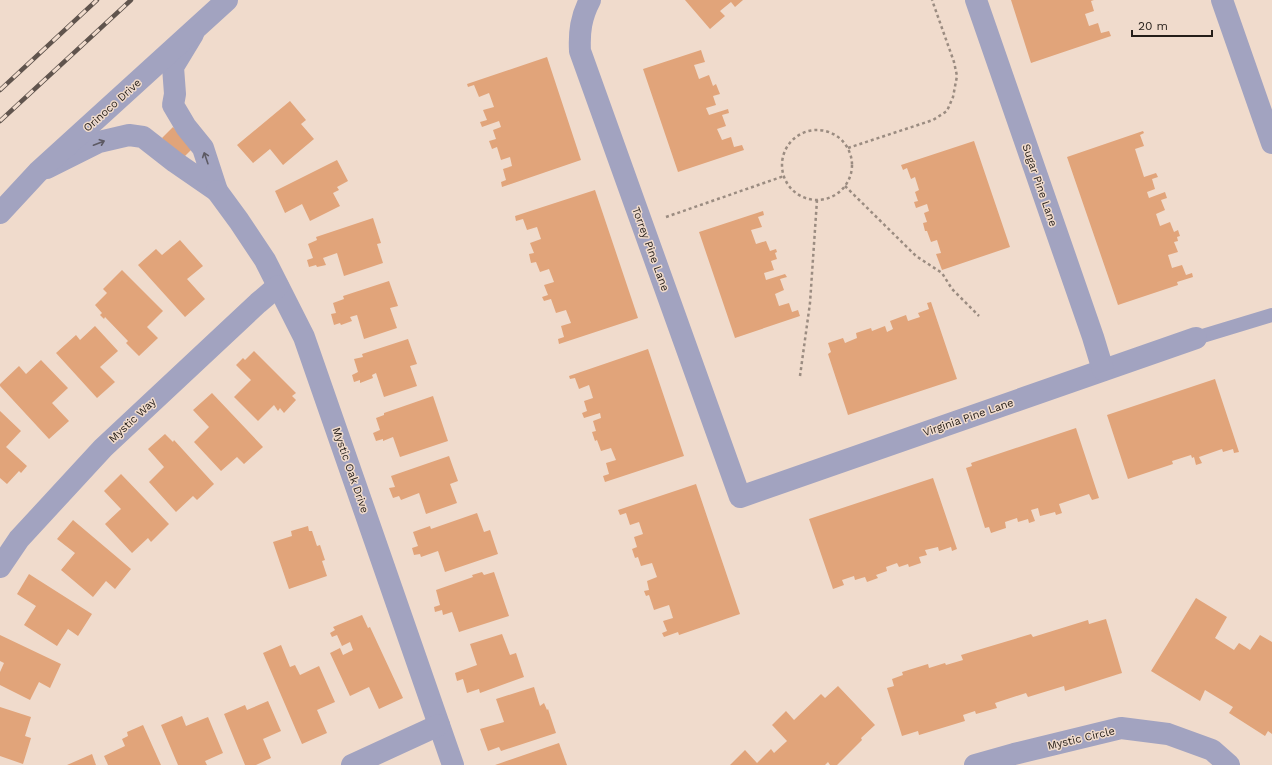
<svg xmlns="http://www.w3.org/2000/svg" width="1272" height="765" font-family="'Work Sans',sans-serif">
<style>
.building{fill:#e1a47a}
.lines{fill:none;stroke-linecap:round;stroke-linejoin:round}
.path{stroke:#9b8c81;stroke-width:2.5;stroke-dasharray:3 3;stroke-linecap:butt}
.service{stroke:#a2a3c0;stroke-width:14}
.minor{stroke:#a2a3c0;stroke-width:22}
.tertiary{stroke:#a2a3c0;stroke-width:22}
.rail-casing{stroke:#60544d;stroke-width:4.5}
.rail{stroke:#f0dbcc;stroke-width:3;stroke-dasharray:9;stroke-linecap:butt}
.oneway{stroke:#5d5a64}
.labels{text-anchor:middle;stroke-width:3;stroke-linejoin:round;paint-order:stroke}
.street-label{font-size:11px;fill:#251e19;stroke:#f0dbcc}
</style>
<rect width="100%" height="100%" fill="#f0dbcc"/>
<g class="building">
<path d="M685 0H743L735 7 731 2 720 11 725 16 710 29Z"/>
<path d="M1011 0H1094L1091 1 1094 11 1085 14 1089 26 1098 23 1101 33 1109 31 1111 36 1031 63Z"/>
<path d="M701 50 705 62 694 65 699 79 709 75 713 86 716 84 720 94 713 96 716 105 706 108 709 115 728 109 729 113 722 115 726 126 717 129 722 140 731 137 734 147 742 145 744 150 678 172 643 69Z"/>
<path d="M547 57 581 160 502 187 501 182 506 180 503 169 512 166 510 157 501 160 497 147 492 149 489 141 496 139 493 130 501 127 499 121 482 127 480 122 487 120 483 110 494 107 489 93 479 97 474 85 468 87 467 84Z"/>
<path d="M290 101 306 120 301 124 314 139 283 165 270 149 253 163 237 145Z"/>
<path d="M173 127 194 147 183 158 162 138Z"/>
<path d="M1143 131 1144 133 1140 135 1144 146 1135 149 1144 177 1156 173 1158 177 1152 179 1155 189 1147 192 1149 198 1165 192 1167 198 1161 200 1165 210 1156 214 1160 226 1170 222 1174 232 1178 230 1180 236 1177 237 1178 241 1174 242 1178 252 1168 255 1172 268 1182 265 1186 275 1192 273 1193 277 1177 282 1178 285 1118 305 1067 157Z"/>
<path d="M974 141 1010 247 942 270 936 254 941 253 937 240 931 242 927 231H925L923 223 927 222 924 213 929 211 927 204 916 208 914 202 918 201 915 192 919 190 915 177 911 179 907 168 903 170 901 165Z"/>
<path d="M337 160 348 181 337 187 339 190 333 193 340 206 310 221 302 204 285 213 275 191Z"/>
<path d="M595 190 638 318 559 344 558 339 564 337 561 326 571 323 566 310 556 313 551 299 544 301 542 297 548 295 544 285 554 282 549 269 540 272 536 262 531 263 529 254 534 253 530 243 541 239 537 227 527 230 523 219 516 221 515 216Z"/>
<path d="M763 211 764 215 758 217 762 227 751 230 756 244 766 241 770 251 776 249 777 252 775 253 777 259 771 261 774 270 764 273 766 280 785 274 787 277 780 279 784 290 775 294 779 306 789 303 792 312 798 310 800 316 735 338 699 232Z"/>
<path d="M373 218 381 243 377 244 383 263 344 276 337 253 323 258 326 265 317 267 316 265 309 267 307 260 313 258 308 244 317 240 316 237Z"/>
<path d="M180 240 203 266 187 279 205 299 185 317 138 265 156 249 162 255Z"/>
<path d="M122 270 163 311 147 327 158 338 139 356 126 343 128 341 105 317 104 319 100 315 102 313 95 305 107 293 103 289Z"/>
<path d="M389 281 398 306 390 308 397 328 364 339 357 315 350 317 352 321 341 325 340 323 334 325 331 314 336 313 333 303 344 299 343 296Z"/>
<path d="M931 302 957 379 848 415 828 354 831 352 828 343 843 338 845 343 857 338 856 333 871 328 872 331 885 326 887 332 893 329 890 321 906 315 908 321 920 317 918 313 929 309 927 303Z"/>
<path d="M95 326 118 351 100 367 115 382 97 398 56 353 76 335 80 340Z"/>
<path d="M408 339 417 364 410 366 417 386 384 397 376 373 372 375 373 378 360 383V380L354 382 352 375 358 372 354 359 363 357 362 354Z"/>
<path d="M648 349 684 456 605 482 603 476 609 474 606 463 616 460 611 448 601 451 597 440 595 441 592 432 596 431 593 421 601 418 600 413 584 418 582 413 587 411 584 401 593 398 589 385 579 389 575 378 570 379 569 376Z"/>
<path d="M254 351 296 393 292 396 296 400 284 413 280 408 278 411 274 405 258 421 234 397 251 380 236 365 243 358 245 360Z"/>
<path d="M41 360 68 388 52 403 69 421 49 439 0 386V384L19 366 26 374Z"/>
<path d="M1215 379 1239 452 1234 453 1233 449 1223 452 1222 449 1199 457 1202 463 1196 465 1194 457 1192 458 1191 455 1172 461 1173 464 1128 479 1107 415Z"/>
<path d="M212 393 263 447 244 464 237 457 221 471 194 442 209 427 193 410Z"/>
<path d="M433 396 448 441 400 457 393 437 383 441V439L376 441 373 433 380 430 376 418 384 415V413Z"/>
<path d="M0 411 21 431 6 447 27 466 21 473 19 471 7 484 0 478Z"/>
<path d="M1076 428 1099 498 1092 500 1089 494 1059 504 1062 513 1056 515 1055 512 1040 516 1038 508 1031 510 1035 521 1029 523 1028 519 1018 522 1017 518 1005 522 1006 528 991 533 989 527 985 528 966 468 972 466 971 463Z"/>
<path d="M165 434 173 442 174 440 214 484 197 500 193 496 176 512 149 482 164 467 148 449Z"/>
<path d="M449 456 458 481 450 484 457 503 426 514 419 493 401 500 399 496 393 498 389 488 395 487 391 476Z"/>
<path d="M121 474 169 524 151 542 148 538 132 553 105 524 121 509 104 491Z"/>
<path d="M933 478 957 549 952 551 951 547 939 551 938 547 925 550 927 555 919 557 921 563 909 567 908 564 899 567 897 563 886 567 887 571 876 575 878 578 867 582 865 577 855 580 854 576 842 580 844 585 833 589 809 519Z"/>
<path d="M696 484 740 614 679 635 678 632 664 637 662 633 667 631 663 621 673 618 669 605 654 610 649 595 646 596 644 591 649 590 647 581 657 577 652 563 641 566 638 557 635 558 632 549 637 547 634 537 643 534 639 522 630 525 626 513 620 515 618 510Z"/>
<path d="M477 513 484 532 490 530 498 554 445 572 438 551 421 557 420 554 414 555 412 548 418 546 413 532 430 526 431 529Z"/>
<path d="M73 520 131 569 115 589 106 581 93 597 61 570 75 553 57 539Z"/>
<path d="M308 526 309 531H312L317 546 320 545 325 560 322 561 327 576 289 589 273 542 292 536 291 531Z"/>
<path d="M482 572 484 575 494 572 509 616 459 632 452 612 443 615 442 610 435 612 434 607 440 605 436 590 473 577 472 575Z"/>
<path d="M29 574 92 614 78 636 68 629 57 646 24 625 36 606 17 594Z"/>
<path d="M1196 598 1227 617 1215 638 1234 650 1239 643 1250 650 1260 635 1272 642V734L1268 731 1265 736 1229 713 1233 707 1205 690 1200 701 1151 671Z"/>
<path d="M362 615 368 628 370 627 403 698 379 709 369 687 350 696 330 653 340 648 343 655 353 650 350 642 342 646 337 635 332 637 330 633 335 630 333 627Z"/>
<path d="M1106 619 1122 673 1065 691 1064 686 1028 697 1026 693 995 703 997 708 976 714 975 711 963 715 965 721 919 735 918 731 902 736 887 688 894 686 892 679 903 675 902 672 928 664 929 668 945 663 946 665 963 660 961 655 1031 634 1033 637 1088 620 1089 624Z"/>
<path d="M502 634 510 655 516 653 524 677 480 693 479 689 467 693 463 679 457 681 455 673 477 665 470 644Z"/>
<path d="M0 635 61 664 50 688 39 682 30 700 0 685V672L4 663 0 661Z"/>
<path d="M281 645 290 667 295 665 300 675 319 666 335 702 317 710 327 733 302 744 263 653Z"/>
<path d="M838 686 875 725 861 738 862 740 837 765H830L828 762 825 765H730L745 750 757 763 771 749 774 753 787 741 772 725 786 711 794 720 821 694 825 698Z"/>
<path d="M534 687 540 706 544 703 547 710 548 709 556 733 501 751 499 747 488 751 480 729 504 722 496 699Z"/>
<path d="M268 701 281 731 263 739 271 758 256 765H245L224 714 245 705 247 710Z"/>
<path d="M0 707 31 717 25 736 31 738 23 764 0 756Z"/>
<path d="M182 716 186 726 208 717 223 753 205 761 207 765H178L161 725Z"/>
<path d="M143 725 161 765H108L104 756 125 746 122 739 128 736 127 732Z"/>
<path d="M559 743 567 765H495Z"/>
<path d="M92 754 96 765H67Z"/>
</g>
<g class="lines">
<g class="path">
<circle cx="817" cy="165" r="35"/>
<path d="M848 148 933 120 947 111 953 97 957 76 954 62 932 0"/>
<path d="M845 186 916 256 942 273 952 289 979 316"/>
<path d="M666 217 784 176"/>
<path d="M800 376 810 303 817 200"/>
</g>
<path class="service" d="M1196 338 1272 315"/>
<g class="minor">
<path d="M590 0C581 17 579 32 580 51L740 497 1196 338"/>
<path d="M976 0 1093 337 1103 370"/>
<path d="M47 168 99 142 129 135 143 137 175 162 217 191 203 148 186 127 173 105 175 94 173 67 193 34"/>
<path d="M217 191 239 221 265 260 304 337 453 765"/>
<path d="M0 567 19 539 103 448 258 303 278 286"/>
<path d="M352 765 439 725"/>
<path d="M975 765 1014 754 1121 728 1168 734 1212 750 1229 765"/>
</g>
<g class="tertiary">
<path d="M1222 0 1272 143"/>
<path d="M0 213 38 172 227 0"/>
</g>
<defs>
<g id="rail">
<path d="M0 90 97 0"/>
<path d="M0 121 131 0"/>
</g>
</defs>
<use href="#rail" class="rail-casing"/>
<use href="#rail" class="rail"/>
</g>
<defs><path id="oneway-shaft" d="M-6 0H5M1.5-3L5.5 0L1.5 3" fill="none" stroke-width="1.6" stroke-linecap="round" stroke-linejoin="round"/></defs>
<g class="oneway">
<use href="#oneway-shaft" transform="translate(99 143) rotate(-21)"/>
<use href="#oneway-shaft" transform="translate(206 158) rotate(-109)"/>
</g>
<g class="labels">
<g class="street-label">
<text transform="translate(112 105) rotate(-42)" y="4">Orinoco Drive</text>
<text transform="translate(1040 185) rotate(71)" y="4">Sugar Pine Lane</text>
<text transform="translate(651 249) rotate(70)" y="4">Torrey Pine Lane</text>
<text transform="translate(968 417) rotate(-19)" y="4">Virginia Pine Lane</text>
<text transform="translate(132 420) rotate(-43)" y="4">Mystic Way</text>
<text transform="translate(351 470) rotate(71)" y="4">Mystic Oak Drive</text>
<text transform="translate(1081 738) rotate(-13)" y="4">Mystic Circle</text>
</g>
</g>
<path d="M1132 30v6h80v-6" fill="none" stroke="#251e19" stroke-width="2"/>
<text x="1138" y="30" font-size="12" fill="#251e19" stroke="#f0dbcc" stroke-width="3" paint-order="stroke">20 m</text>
</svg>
